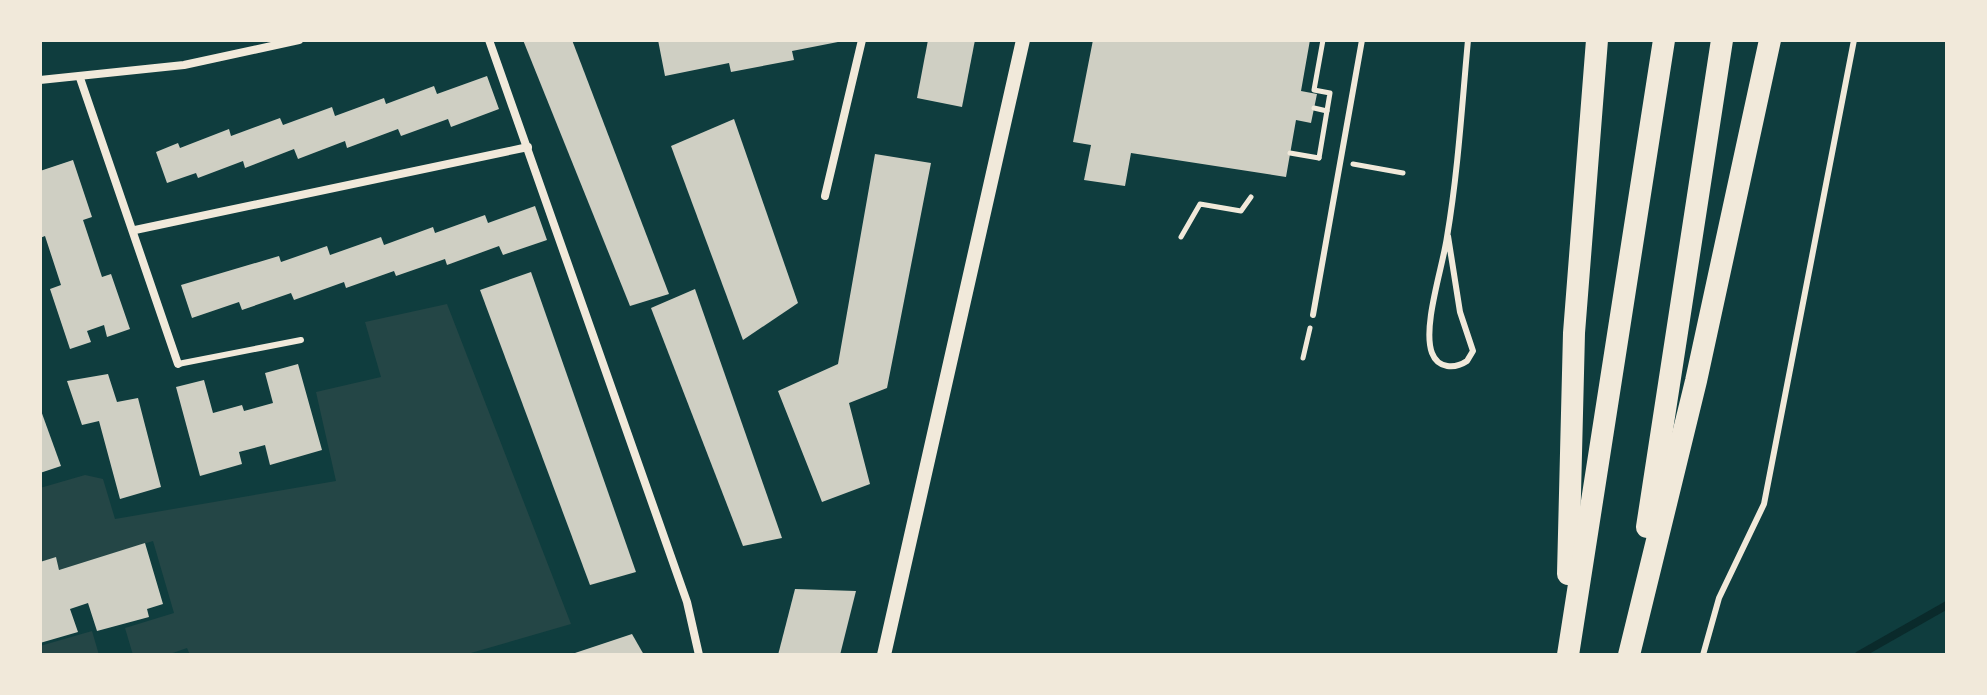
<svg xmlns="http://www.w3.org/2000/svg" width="1987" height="695" font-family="Overpass,sans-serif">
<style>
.green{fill:#244646}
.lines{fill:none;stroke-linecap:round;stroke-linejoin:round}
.stream{stroke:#0a2a2b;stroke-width:8}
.building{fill:#cfcfc3}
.path{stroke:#f1e9da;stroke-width:5}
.service{stroke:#f1e9da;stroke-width:6}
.minor{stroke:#f1e9da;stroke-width:8}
.tertiary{stroke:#f1e9da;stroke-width:14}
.trunk{stroke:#f1e9da;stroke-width:22}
</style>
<rect width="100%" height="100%" fill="#0f3d3e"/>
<g class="green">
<path d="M447 304 571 624 464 655H190L187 648 167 655H133L125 628 174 613 153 541 59 570 56 558 40 562V488L85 475 103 479 115 519 336 481 316 392 381 377 365 322Z"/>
<path d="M92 631 99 655H40V646Z"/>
</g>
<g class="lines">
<path class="stream" d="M1859 655 1947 605"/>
</g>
<g class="building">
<path d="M523 40H572L669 294 630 306Z"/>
<path d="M658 40H843V41L792 51 794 60 731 72 729 63 665 76Z"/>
<path d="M928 40H975L962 107 917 98Z"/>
<path d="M1093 40H1310L1301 91 1317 94 1311 123 1296 120 1286 177 1131 153 1125 186 1084 180 1091 145 1073 142Z"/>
<path d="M487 76 499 109 451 127 448 119 401 136 398 129 347 148 345 141 298 159 294 149 245 168 243 161 198 178 196 173 167 183 156 152 178 143 180 148 229 129 231 136 280 118 283 125 332 107 335 116 384 98 386 104 434 86 437 94Z"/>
<path d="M734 119 798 303 743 340 671 146Z"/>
<path d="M875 154 931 163 887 388 849 403 870 484 822 502 778 391 838 364Z"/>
<path d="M73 160 92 217 83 220 102 277 111 274 130 329 107 337 104 325 87 331 91 342 70 349 50 289 61 285 45 236 40 238V171Z"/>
<path d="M535 206 547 240 503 255 499 246 447 265 445 259 396 276 394 271 346 288 344 282 294 300 291 293 242 310 239 302 192 318 181 285 279 256 281 262 327 246 330 255 381 237 384 245 433 227 435 233 485 215 488 223Z"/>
<path d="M531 272 636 572 590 585 480 290Z"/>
<path d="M695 289 782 538 743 546 651 308Z"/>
<path d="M298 364 322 450 270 465 265 445 239 452 242 464 200 476 176 387 204 380 213 413 242 405 244 411 273 403 265 373Z"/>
<path d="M108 374 117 402 138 398 161 487 120 499 99 421 82 425 67 381Z"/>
<path d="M40 408 61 466 40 473Z"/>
<path d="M145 543 163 604 147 609 149 617 97 631 88 603 70 609 78 632 40 643V562L56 557 59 570Z"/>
<path d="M795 589 856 591 840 655H778Z"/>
<path d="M632 634 644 655H572V654Z"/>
</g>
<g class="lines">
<g class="path">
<path d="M1314 108 1327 111"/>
<path d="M1290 153 1319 158"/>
<path d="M1319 158 1330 93 1314 90 1323 40"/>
<path d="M1353 164 1403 173"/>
<path d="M1181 237 1200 204 1241 211 1251 197"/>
<path d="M1303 358 1310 328"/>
</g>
<g class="service">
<path d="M1448 236 1460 312 1473 351 1467 361C1455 369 1438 369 1432 353 1422 327 1443 266 1447 237 1458 172 1462 105 1468 40"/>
<path d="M1313 315 1362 40"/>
<path d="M178 364 301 340"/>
<path d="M1703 655 1719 598 1764 504 1854 40"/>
</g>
<g class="minor">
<path d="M489 40 687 602 699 655"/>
<path d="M80 78 178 364"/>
<path d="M40 80 184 65 299 40"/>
<path d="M825 196 862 40"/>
<path d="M135 230 528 147"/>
</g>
<path class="tertiary" d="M884 655 1023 40"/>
<g class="trunk">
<path d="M1647 527 1722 40"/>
<path d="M1568 574 1574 333 1597 40"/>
<path d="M1568 655 1664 40"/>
<path d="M1629 655 1696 381 1770 40"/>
</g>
</g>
<rect width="1987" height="695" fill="none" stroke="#f1e9da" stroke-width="84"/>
</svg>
